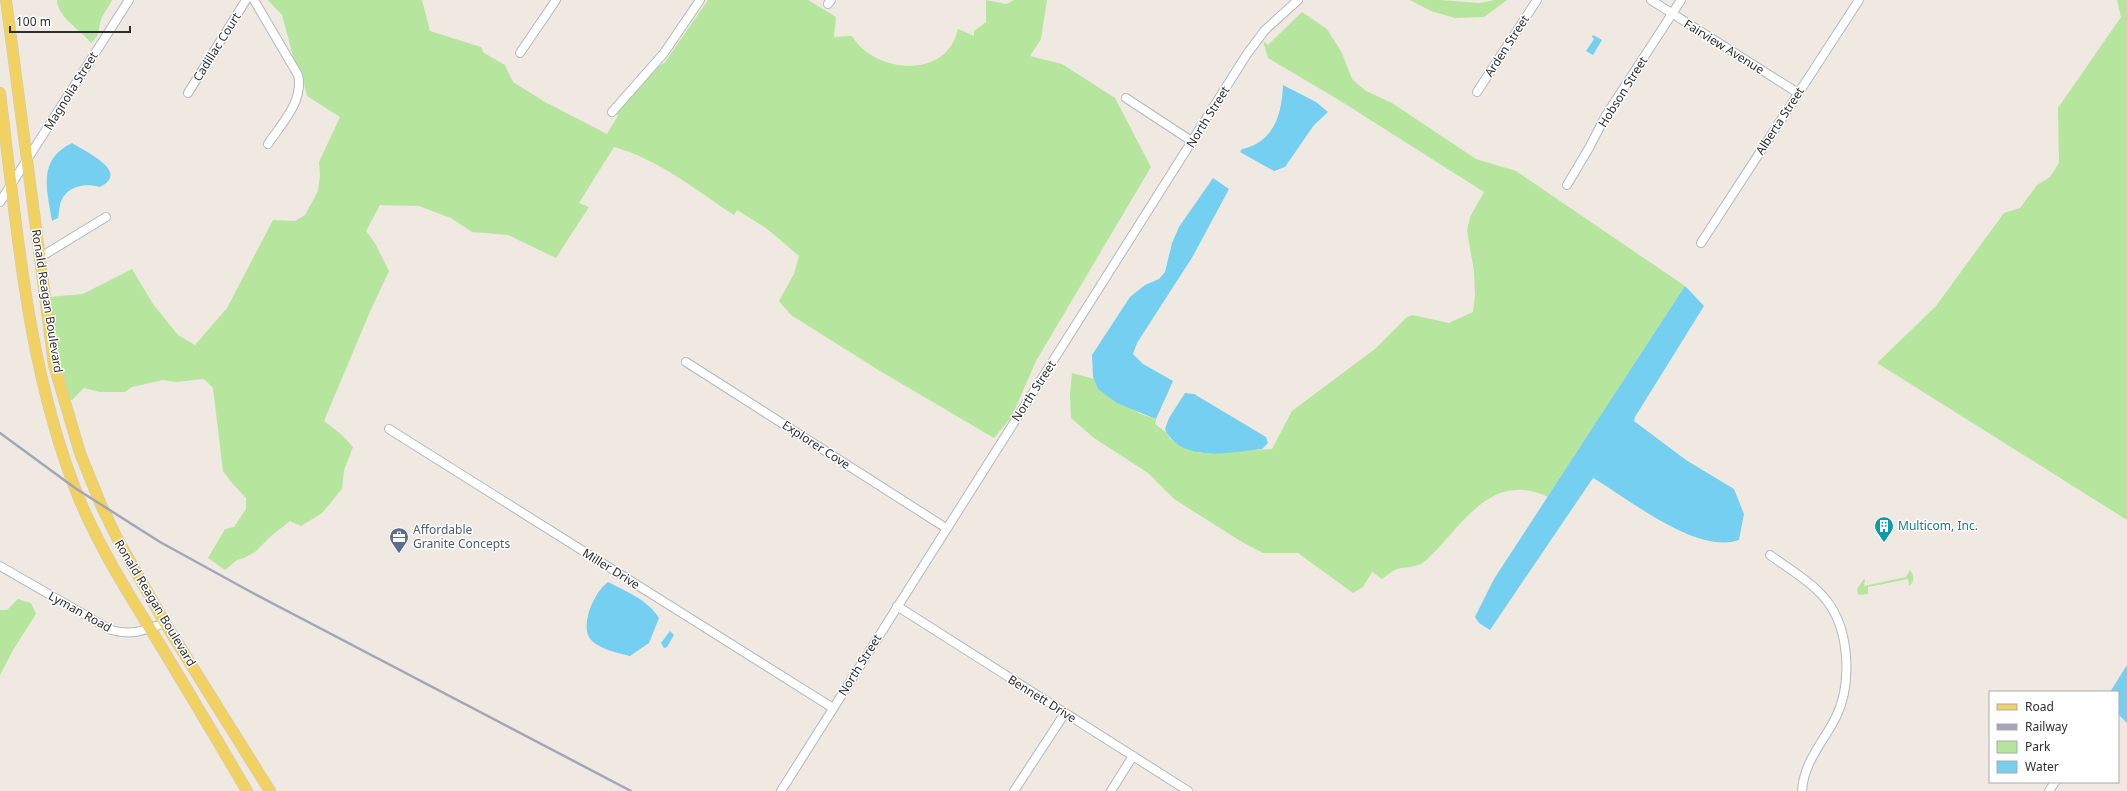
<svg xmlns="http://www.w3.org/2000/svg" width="2127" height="791" font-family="'Noto Sans',sans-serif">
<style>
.green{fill:#b6e59e}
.water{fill:#75cff0}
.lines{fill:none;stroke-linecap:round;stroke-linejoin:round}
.minor-casing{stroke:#b4b7c1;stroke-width:10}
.major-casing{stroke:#c9c9c9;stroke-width:12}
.minor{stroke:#fff;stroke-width:8}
.major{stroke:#f2d163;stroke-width:11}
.rail{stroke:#a3a6b8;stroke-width:2.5}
.labels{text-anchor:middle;stroke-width:3;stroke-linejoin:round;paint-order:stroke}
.street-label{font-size:12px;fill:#2e2e2e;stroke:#fff}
.culture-label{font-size:12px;fill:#0d838f;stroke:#fff;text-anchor:start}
.service-label{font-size:12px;fill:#4e5e75;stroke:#fff;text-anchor:start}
</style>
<rect width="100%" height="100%" fill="#efe9e1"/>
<g class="green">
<path d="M57 0H112C109 7 103 13 101 20 97 31 102 33 91 43 81 30 57 17 57 0Z"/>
<path d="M268 0H422L430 31 481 47 484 53 505 65 513 82 545 102 607 134 618 116 617 114C631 96 646 74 665 62L708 0H808L836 17 834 37 852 36C875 74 947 80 958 29L974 36V31L986 22V0L1006 4 1014 0H1047L1041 39 1030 56 1062 64 1115 98 1151 167 1036 361 1012 416 994 438 880 371 791 315 779 301 794 274 799 256 766 228 737 210 734 215C696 190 658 159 614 147L579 203 589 207 556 258 508 235 472 232 451 218 419 206 380 205 366 231 375 243 389 271 369 314 324 421 342 435 353 447 344 470 342 489 322 513 301 526 290 521 271 536 255 552 244 558 237 560 225 570 208 558 225 529 234 527 246 509V498L231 482 223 471 213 388 204 379 176 382 163 380 132 387 125 392H100L84 388 72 400 68 399 59 364 49 297 83 294 132 269 153 304 178 335 195 345 227 308 273 220 295 221 305 215 318 191 320 175 319 162 340 117 307 96 302 75 294 60 282 15Z"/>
<path d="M1410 0H1441L1479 3 1495 0H1507L1484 17 1455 18 1431 11Z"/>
<path d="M2117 0H2127V520L1877 363 1936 306 2004 213 2020 208 2037 185 2050 177 2059 163 2058 108 2121 17Z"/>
<path d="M1302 12 1327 29 1342 53 1352 79 1366 91 1392 103 1476 159 1516 171 1685 286 1548 497C1488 469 1461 530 1424 562 1418 567 1405 567 1397 569 1392 571 1386 576 1382 579L1372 572 1363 587 1353 593 1298 553H1263L1242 542 1174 499 1148 473 1094 438 1071 418 1070 393 1072 373 1094 379 1098 389 1141 414 1156 419 1155 424 1167 433 1170 439 1187 449 1201 453 1272 449 1292 411 1375 349 1406 318 1412 315 1449 323 1473 312 1475 296 1474 271 1467 231 1470 217 1484 192 1339 100 1268 58 1263 41 1268 45Z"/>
<path d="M1910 570C1914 575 1915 582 1909 586L1908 579 1868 587V594L1859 595 1858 593 1857 589 1863 580 1865 579 1864 586 1906 577Z"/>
<path d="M18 599 31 603 36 614 13 650 0 675V610H7Z"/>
</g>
<g class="water">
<path d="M1593 35 1602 40 1593 55 1586 51 1594 39 1592 37Z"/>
<path d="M1283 85 1316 102 1328 112 1314 125 1285 167 1274 171 1240 152 1242 149C1274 142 1282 114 1283 85Z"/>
<path d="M72 143C86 152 131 172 100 187 84 182 64 187 60 205 59 209 59 213 58 218L52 221C47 189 37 160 72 143Z"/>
<path d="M1213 178 1229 189 1193 256 1137 343 1133 354 1143 364 1173 381 1156 419 1117 403 1098 389 1093 377 1092 355 1130 297 1145 285 1159 279 1165 272 1172 243 1179 227Z"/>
<path d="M1685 286 1704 306 1635 417 1634 421 1686 460 1734 489 1744 514 1739 540C1697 555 1629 499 1593 478L1490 630 1479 623 1475 617 1494 579Z"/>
<path d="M1185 393 1194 394 1266 437 1268 443 1262 449C1232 452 1181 464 1165 429L1169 418Z"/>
<path d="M608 582C627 592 648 600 659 618L649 643 630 656C619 653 596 649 589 637 581 622 595 591 608 582Z"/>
<path d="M670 631 674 635 667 647 664 648 661 643Z"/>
<path d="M2127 665V723L2118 714V692H2110Z"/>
</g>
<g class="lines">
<defs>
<g id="minor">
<path d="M254 0 298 75C304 101 282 123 268 144"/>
<path d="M1651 0 1798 93"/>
<path d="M828 4 831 0"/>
<path d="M520 53 556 0"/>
<path d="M1477 92 1537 0"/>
<path d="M188 93 246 0"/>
<path d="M1126 98 1193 142"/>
<path d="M612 112 664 53 700 0"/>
<path d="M1567 185 1589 148 1605 117 1681 0"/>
<path d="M0 202 129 0"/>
<path d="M1701 243 1859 0"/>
<path d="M39 258 106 217"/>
<path d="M686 362 946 528"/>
<path d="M389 429 833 708"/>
<path d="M1770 555C1789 569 1812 582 1827 601 1850 631 1852 684 1836 717 1823 743 1804 761 1802 791"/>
<path d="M0 566 111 630C134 636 144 630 165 623"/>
<path d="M897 606 1188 791"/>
<path d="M781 791 1247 54 1265 30 1298 0"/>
<path d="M1014 791 1065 713"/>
<path d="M1111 791 1133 756"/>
<path d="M2049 791 2055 782"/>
</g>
<g id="major">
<path d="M6 0 54 365 80 453 101 505 118 540 165 623 270 791"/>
<path d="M0 93C17 228 27 369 78 496 100 550 132 599 162 648 191 696 219 743 247 791"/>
</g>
</defs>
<use href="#minor" class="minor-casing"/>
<use href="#major" class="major-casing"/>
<use href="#minor" class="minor"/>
<use href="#major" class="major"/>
<path class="rail" d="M0 433 75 488 160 542 251 592 631 791"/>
</g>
<defs>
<symbol id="building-pin" viewBox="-11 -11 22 30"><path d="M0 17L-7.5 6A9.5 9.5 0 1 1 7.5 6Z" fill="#0f9aa8" stroke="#fff"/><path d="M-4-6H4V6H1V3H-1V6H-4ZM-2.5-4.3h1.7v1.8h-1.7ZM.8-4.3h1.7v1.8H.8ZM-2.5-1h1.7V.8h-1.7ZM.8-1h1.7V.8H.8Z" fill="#fff"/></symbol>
<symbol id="office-pin" viewBox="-11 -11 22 30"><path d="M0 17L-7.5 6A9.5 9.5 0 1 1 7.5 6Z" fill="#5c6f8a" stroke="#fff"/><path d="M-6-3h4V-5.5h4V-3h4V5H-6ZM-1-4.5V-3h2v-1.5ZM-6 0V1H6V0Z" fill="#fff"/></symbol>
</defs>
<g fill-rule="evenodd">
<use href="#building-pin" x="1873" y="515" width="22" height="30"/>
<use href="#office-pin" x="388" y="526" width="22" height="30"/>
</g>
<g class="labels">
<g class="street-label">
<text transform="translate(1507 46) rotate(-57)" y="4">Arden Street</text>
<text transform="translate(217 47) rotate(-58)" y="4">Cadillac Court</text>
<text transform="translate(1724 47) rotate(32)" y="4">Fairview Avenue</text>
<text transform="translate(71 91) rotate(-58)" y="4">Magnolia Street</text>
<text transform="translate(1623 92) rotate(-58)" y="4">Hobson Street</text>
<text transform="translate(1208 117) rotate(-58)" y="4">North Street</text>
<text transform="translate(1780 121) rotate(-57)" y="4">Alberta Street</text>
<text transform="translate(47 301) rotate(81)" y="4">Ronald Reagan Boulevard</text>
<text transform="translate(1034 391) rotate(-57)" y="4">North Street</text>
<text transform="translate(816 445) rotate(33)" y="4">Explorer Cove</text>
<text transform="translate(611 569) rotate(32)" y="4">Miller Drive</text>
<text transform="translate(155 603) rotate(59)" y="4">Ronald Reagan Boulevard</text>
<text transform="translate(80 612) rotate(29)" y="4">Lyman Road</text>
<text transform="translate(860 665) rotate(-58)" y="4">North Street</text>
<text transform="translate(1042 699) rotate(32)" y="4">Bennett Drive</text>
</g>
<g class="culture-label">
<text x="1898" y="530">Multicom, Inc.</text>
</g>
<g class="service-label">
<text x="413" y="534">Affordable<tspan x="413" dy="14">Granite Concepts</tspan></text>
</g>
</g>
<rect x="1989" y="691" width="130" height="92" fill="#ffffff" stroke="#ababab"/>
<rect x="1997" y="704" width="20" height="6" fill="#f2d163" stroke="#ababab"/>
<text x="2025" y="711" font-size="12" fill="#2e2e2e">Road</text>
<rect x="1997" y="724" width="20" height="6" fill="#a3a6b8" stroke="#ababab"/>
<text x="2025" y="731" font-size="12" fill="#2e2e2e">Railway</text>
<rect x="1997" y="741" width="20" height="12" fill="#b6e59e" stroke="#ababab"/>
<text x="2025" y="751" font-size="12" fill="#2e2e2e">Park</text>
<rect x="1997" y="761" width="20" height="12" fill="#75cff0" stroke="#ababab"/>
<text x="2025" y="771" font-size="12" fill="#2e2e2e">Water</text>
<path d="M10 26v6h120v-6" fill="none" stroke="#2e2e2e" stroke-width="2"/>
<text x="16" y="26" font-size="12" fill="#2e2e2e" stroke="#ffffff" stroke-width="3" paint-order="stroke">100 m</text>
</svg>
